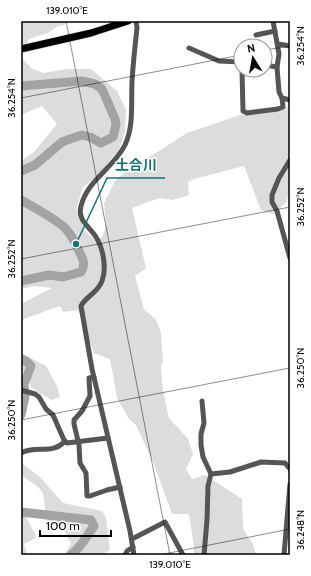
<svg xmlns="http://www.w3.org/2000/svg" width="311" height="576" font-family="Cabin,'Noto Sans JP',sans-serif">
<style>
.green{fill:#dcdcdc}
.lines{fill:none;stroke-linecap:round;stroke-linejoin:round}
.river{stroke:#a3a3a3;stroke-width:9}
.highway-casing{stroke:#dbdbdb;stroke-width:8}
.minor{stroke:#555;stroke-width:5}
.highway{stroke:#000;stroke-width:7}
.ticks{fill:none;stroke:#000;stroke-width:1;stroke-opacity:0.45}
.leader{fill:none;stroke:#0f766e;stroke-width:1.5}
.callout-dot{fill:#0f766e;stroke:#fff;stroke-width:1.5}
.callout-label{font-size:14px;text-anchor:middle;font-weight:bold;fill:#0f766e;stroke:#fff;stroke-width:3;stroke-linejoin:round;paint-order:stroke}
.neatline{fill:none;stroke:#000;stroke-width:1.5}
.ticks-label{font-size:10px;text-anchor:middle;fill:#000}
</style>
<rect width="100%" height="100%" fill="#fff"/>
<g class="green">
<path d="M21 21H66L65 25 58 26 50 32 29 39 26 45 21 46Z"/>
<path d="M21 57 31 68 43 73 67 69H91L117 91 126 110 125 132 119 150 99 174 83 187 76 209 84 230 95 240 102 237 106 226 104 203 115 181 135 163 148 158 187 133 240 115 280 111 290 105V190L286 203 273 214 261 210 244 166 194 179 188 182 189 195 172 200 159 198 132 208 146 268 135 276 144 309 156 320 161 333 163 361 161 367 163 391 169 418 188 439 193 454 186 469 192 479 205 475 242 499 243 529 253 544 256 555H194V547L189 514H172L154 464 136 425 129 419 117 398 110 359 94 353 78 310 63 312 60 306 21 320V304L52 288 35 286 21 289V161L34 152 57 124 42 106 21 115Z"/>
<path d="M21 353 46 366 57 386 60 397 52 400 36 391 30 386V376L21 371Z"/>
<path d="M21 463 40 477 63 503 102 511 106 518 110 550 101 555H64L71 544 64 531 47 521 43 493 37 486 21 475Z"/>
<path d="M21 510 23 511 36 536 34 539 24 544 27 555H21Z"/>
</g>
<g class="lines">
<g class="river">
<path d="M21 86 82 81 95 84 102 89 115 119 116 124 113 137 101 143 90 137 82 135 70 139 62 142 35 165 21 171"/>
<path d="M21 200C33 207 58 220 66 229 72 236 76 244 79 251 83 259 86 264 81 272L63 277 49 275 21 281"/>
<path d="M21 359 26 361 31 366 24 384 25 397 21 415"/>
<path d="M21 512 91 520 94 526C86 537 82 546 71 555"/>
</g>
<defs>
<path id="highway" d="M21 49 91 33 128 21"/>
</defs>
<use href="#highway" class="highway-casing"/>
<g class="minor">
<path d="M273 21 279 54 277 67 279 92 282 98 290 100"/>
<path d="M256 35 275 31"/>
<path d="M278 44 290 46"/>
<path d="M189 48 219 61 241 62"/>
<path d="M265 65 277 67"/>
<path d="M242 70 243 111 247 113 278 109 283 107 282 98"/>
<path d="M290 160 279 178 272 195V202L277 211 290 258"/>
<path d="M94 377 89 378 90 396 82 411 74 420V424L79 445 80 463 86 473 87 496H90L107 490 120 487"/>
<path d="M21 390 35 394 39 397 46 409 53 415 64 440 67 443 108 438"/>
<path d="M202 401 204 423 201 434V445L203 457 211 474 208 486 207 520 204 555"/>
<path d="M21 453C36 445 53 455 65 441"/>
<path d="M211 474 230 472 261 462 285 463 290 469"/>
<path d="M132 539 165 522 183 555"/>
<path d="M125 555 127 551 133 547"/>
<path d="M134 555 130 531 92 369 81 306C86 296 98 293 102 281 107 268 103 248 96 237 89 226 77 220 81 206 88 179 113 169 125 145 134 126 131 103 132 82 133 64 135 46 137 28L136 21"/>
<path d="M284 555 290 484"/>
</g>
<use href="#highway" class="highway"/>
</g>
<path class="ticks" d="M66 21 170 555M265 50 290 46M21 98 241 55M21 259 290 207M21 420 290 368M159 555 290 529"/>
<path class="leader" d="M76 244L107 178H165"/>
<circle class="callout-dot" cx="76" cy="244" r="4"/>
<g class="callout-label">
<text x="136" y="170">土合川</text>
</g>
<rect width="311" height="576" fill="none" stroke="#ffffff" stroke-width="44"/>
<g transform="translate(253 58) rotate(349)"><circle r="19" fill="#ffffff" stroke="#999999"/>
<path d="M0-3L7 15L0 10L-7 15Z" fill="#000000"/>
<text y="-6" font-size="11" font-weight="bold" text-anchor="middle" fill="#000000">N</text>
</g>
<path d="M40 530v6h71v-6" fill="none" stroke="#000000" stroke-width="2"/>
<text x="46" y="530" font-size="12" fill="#000000" stroke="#ffffff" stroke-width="3" paint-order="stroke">100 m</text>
<rect x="22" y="22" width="267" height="532" class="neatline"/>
<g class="ticks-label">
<text x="67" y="14">139.010°E</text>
<text transform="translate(300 46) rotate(-90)" y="4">36.254°N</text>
<text transform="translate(11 98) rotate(-90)" y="4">36.254°N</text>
<text transform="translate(300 207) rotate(-90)" y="4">36.252°N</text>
<text transform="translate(11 259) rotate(-90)" y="4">36.252°N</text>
<text transform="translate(300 368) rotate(-90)" y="4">36.250°N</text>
<text transform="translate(11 420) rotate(-90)" y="4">36.250°N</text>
<text transform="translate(300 530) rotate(-90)" y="4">36.248°N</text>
<text x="170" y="568">139.010°E</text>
</g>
</svg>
